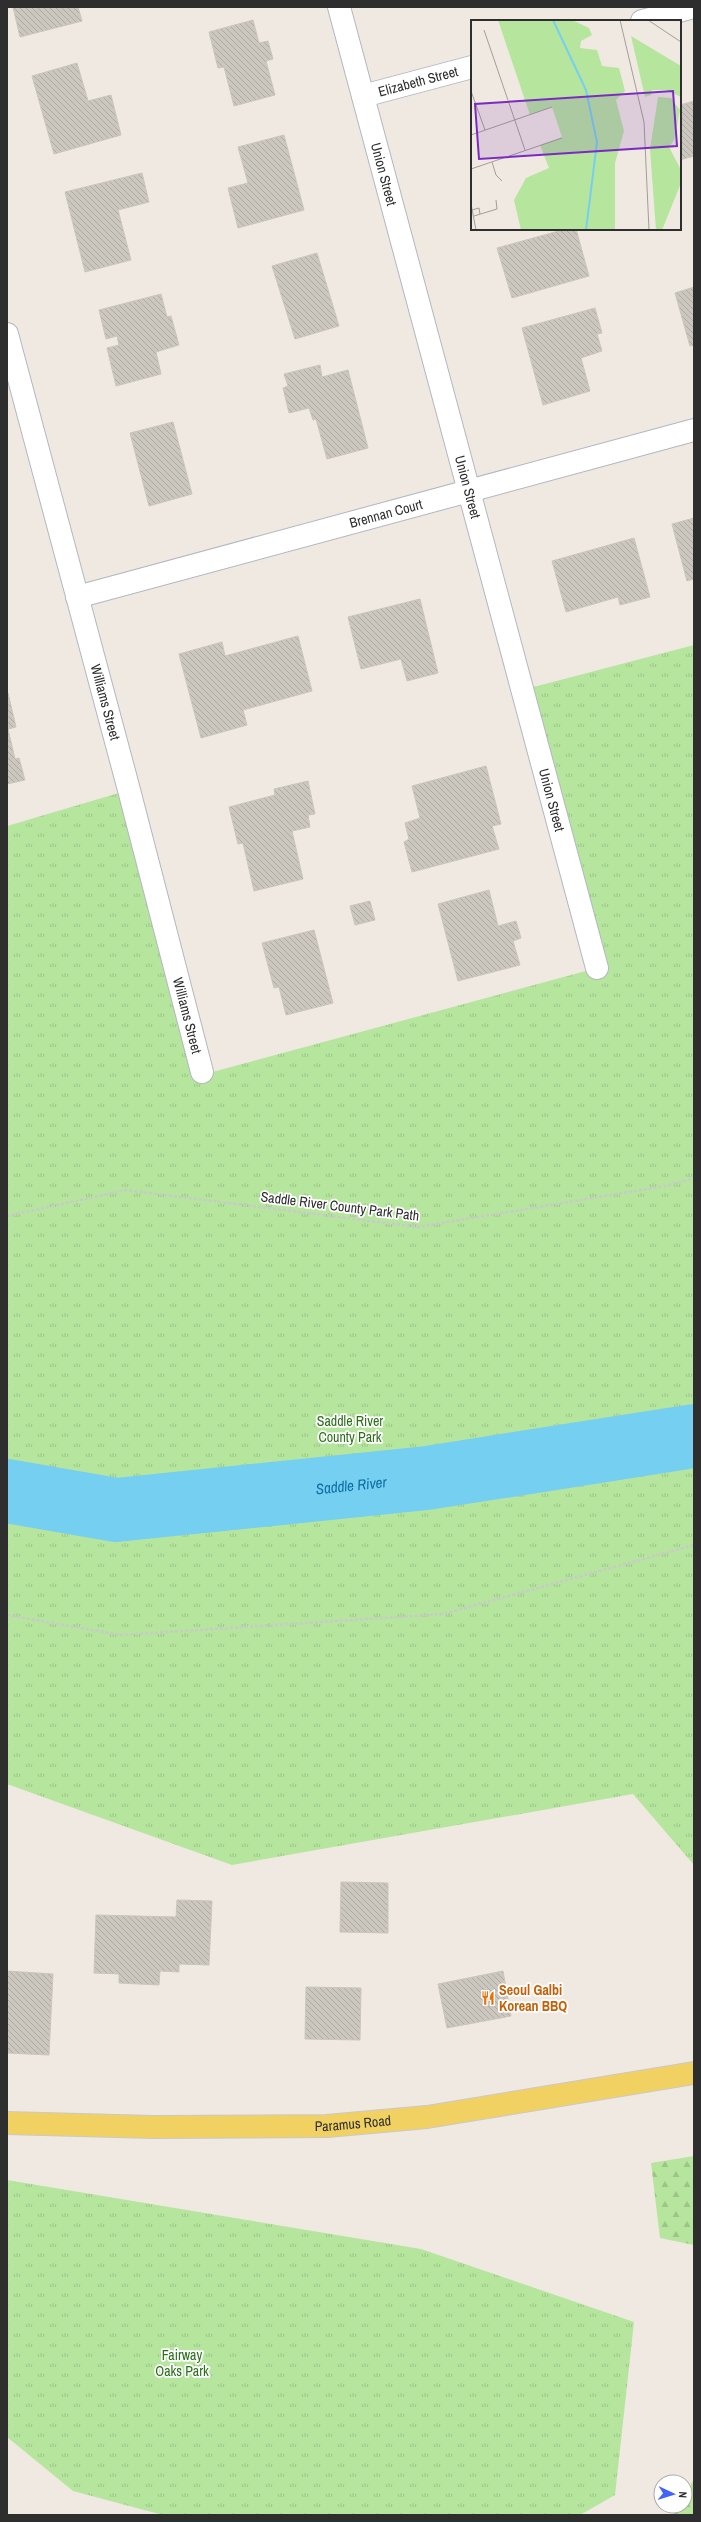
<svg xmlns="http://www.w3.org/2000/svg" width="701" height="2522" font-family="'Archivo Narrow',sans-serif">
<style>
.forest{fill:url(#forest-firs)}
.park{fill:url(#park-tufts)}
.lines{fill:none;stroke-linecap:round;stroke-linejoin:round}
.river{stroke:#75cff0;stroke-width:64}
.building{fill:url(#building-back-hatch);stroke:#cbc5ba}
.minor-casing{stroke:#b4b7c1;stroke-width:24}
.major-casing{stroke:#c9c9c9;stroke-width:24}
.path{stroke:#c9c9c9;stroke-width:2.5;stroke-dasharray:3 2;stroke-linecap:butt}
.minor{stroke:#fff;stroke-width:22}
.major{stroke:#f2d163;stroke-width:22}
.labels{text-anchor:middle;stroke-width:3.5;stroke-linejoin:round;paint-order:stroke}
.street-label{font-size:14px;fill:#2e2e2e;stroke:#fff}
.park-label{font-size:14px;fill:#2c6e1b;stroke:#fff}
.food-label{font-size:14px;font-weight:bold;fill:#c56008;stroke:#fff;text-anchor:start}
.water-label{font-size:15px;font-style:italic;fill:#0d6fa3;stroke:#fff}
.inset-river{fill:none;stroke:#75cff0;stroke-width:2}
.inset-road{fill:none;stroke:#a29e99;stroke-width:1}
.view{fill:#7b2cbf;fill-opacity:0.15;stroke:#7b2cbf;stroke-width:2}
.inset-edge{fill:none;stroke:#2e2e2e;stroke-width:2}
</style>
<defs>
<pattern id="forest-firs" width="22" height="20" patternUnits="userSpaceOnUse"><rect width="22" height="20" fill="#b6e59e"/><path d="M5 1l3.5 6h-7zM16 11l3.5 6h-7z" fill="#9dc588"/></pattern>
<pattern id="park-tufts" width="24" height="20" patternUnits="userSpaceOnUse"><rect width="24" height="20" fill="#b6e59e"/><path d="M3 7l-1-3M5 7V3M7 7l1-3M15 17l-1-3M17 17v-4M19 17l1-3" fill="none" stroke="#9dc588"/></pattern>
<pattern id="building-back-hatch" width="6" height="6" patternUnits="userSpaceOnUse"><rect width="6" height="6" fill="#cbc7bf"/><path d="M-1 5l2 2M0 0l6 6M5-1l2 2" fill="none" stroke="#afaba4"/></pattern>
</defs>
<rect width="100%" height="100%" fill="#efe9e1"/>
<g class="forest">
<path d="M694 2156V2245L660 2238 651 2163Z"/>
<path d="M694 2479V2515H673L678 2506H685V2494Z"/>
</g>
<g class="park">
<path d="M694 645V1865L633 1794 232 1865 7 1784V826L129 790 205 1074 597 968 522 690Z"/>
<path d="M7 2180 421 2249 634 2322 615 2495 580 2515H163L73 2491 7 2437Z"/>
</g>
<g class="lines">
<path class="river" id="s1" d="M7 1491 116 1510 427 1478 694 1436"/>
</g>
<g class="building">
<path d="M13 7H78L82 21 20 37Z"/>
<path d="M253 20 259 43 268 41 273 59 266 61 275 95 234 106 224 67 218 68 209 32Z"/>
<path d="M77 63 88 101 111 95 121 135 54 154 32 76Z"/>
<path d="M694 101V156L680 160V105Z"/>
<path d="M284 135 304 210 238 228 228 188 248 183 238 147Z"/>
<path d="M142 173 149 202 118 210 131 260 85 272 65 192Z"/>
<path d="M566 229H576L589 276 512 298 497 248Z"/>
<path d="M317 253 339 326 295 339 272 266Z"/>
<path d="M694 287V345L690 346 675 293Z"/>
<path d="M161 294 167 317 171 316 179 345 156 352 161 374 116 386 107 348 119 345 117 336 106 339 99 310Z"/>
<path d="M595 308 602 333 597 334 602 351 581 358 590 391 543 405 522 328Z"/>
<path d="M320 365 322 377 348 370 368 448 327 459 316 419 313 420 309 408 289 413 283 388 288 386 284 374Z"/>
<path d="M173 422 192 494 149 506 130 433Z"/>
<path d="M694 518V579L687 581 672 524Z"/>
<path d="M634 538 650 597 620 605 618 597 566 612 552 561Z"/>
<path d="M420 599 438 673 407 681 401 659 361 669 348 617Z"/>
<path d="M298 636 312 691 243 710 247 725 201 738 179 654 222 642 225 656Z"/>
<path d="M8 693 16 727 8 729 15 759 19 758 25 780 7 784Z"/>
<path d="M486 766 501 824 492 826 499 849 412 872 404 842 409 839 405 823 420 818 412 786Z"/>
<path d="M308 781 315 814 308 815 310 827 292 831 303 879 254 891 243 843 238 844 229 807 275 795 274 789Z"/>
<path d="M489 890 498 926 516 921 521 938 513 941 520 965 458 981 438 904Z"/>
<path d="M370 901 375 920 355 925 350 906Z"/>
<path d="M314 930 333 1003 286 1015 279 987 274 988 262 943Z"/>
<path d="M341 1882 388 1883V1933L340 1932Z"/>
<path d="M177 1900 212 1901 209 1965 179 1964V1972L160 1971 159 1985 119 1983V1974L94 1973 96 1915 176 1917Z"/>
<path d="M7 1971 53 1974 49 2055 7 2053Z"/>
<path d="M503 1971 511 2016 447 2028 438 1984Z"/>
<path d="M306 1987 361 1988 360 2040 305 2039Z"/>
</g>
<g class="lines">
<defs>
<g id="minor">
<path id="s2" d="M339 7 597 968"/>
<path d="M642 21 694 7"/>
<path id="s3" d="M363 96 472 67"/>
<path id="s4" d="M7 334 129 790 202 1072"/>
<path id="s5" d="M77 597 694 430"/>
</g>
<g id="major">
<path id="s6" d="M7 2123 153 2127 327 2126 427 2117 694 2073"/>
</g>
</defs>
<use href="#minor" class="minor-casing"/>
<use href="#major" class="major-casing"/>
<g class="path">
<path d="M7 1216 126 1190 417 1227 665 1186 694 1178"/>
<path d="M7 1615 121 1635 443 1614 694 1545"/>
</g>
<use href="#minor" class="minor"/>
<use href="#major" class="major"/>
</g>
<defs>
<symbol id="restaurant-bare" viewBox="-9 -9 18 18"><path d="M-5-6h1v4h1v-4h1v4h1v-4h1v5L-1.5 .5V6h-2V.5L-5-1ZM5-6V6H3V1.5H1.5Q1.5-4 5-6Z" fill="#e8710a" stroke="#fff" stroke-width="2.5" paint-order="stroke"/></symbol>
</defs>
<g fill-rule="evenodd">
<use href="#restaurant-bare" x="478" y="1988" width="20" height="20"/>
</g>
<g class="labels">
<g class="street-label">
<text dy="5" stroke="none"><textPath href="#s3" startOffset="57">Elizabeth Street</textPath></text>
<text dy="5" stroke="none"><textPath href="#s2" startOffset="173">Union Street</textPath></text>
<text dy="5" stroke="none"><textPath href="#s2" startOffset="497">Union Street</textPath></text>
<text dy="5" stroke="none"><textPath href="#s5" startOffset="320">Brennan Court</textPath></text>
<text dy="5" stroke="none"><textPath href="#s4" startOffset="381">Williams Street</textPath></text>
<text dy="5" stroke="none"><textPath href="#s2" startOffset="821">Union Street</textPath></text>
<text dy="5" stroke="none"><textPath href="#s4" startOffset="705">Williams Street</textPath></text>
<text transform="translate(340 1206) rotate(7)" y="5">Saddle River County Park Path</text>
<text dy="5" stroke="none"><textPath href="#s6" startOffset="346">Paramus Road</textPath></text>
</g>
<g class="park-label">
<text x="350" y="1426">Saddle River<tspan x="350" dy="16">County Park</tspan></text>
<text x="182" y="2360">Fairway<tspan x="182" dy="16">Oaks Park</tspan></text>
</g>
<g class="food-label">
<text x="499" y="1995">Seoul Galbi<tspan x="499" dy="16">Korean BBQ</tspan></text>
</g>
<g class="water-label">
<text dy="5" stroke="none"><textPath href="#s1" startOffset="347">Saddle River</textPath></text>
</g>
</g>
<g transform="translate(471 20)">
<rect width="210" height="210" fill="#efe9e1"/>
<path d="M160 16 210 46V77L196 70H181L180 75 174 77Z" fill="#b6e59e"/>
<path d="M27 0H101L118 8 121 15 110 21 109 28 126 30 131 46 148 48 154 71 145 80 153 111 144 143V210H50L43 180 55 158 78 148 69 125 91 117 81 87 59 95ZM187 77 200 78 209 90 203 120 198 127 210 150V163L191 210H185L179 129Z" fill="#b6e59e"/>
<path class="inset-river" d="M82 0 115 70 126 122 115 210"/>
<path class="inset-road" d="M149 0 173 102 178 210M177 0 210 22M13 10 54 130M0 71 14 110M0 115 81 87M21 142 25 155 31 161M0 149 91 118M0 184 5 210M1 190 8 188 9 194M3 196 26 189 25 180"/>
<path class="view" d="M202 71 206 126 8 139 4 84Z"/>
<rect width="210" height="210" class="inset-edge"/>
</g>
<rect width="701" height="2522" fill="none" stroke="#2e2e2e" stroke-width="16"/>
<g transform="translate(673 2494) rotate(94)"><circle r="19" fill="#ffffff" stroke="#ababab"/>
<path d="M0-3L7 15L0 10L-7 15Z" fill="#4264fb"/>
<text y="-6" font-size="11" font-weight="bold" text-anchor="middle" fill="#2e2e2e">N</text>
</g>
</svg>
